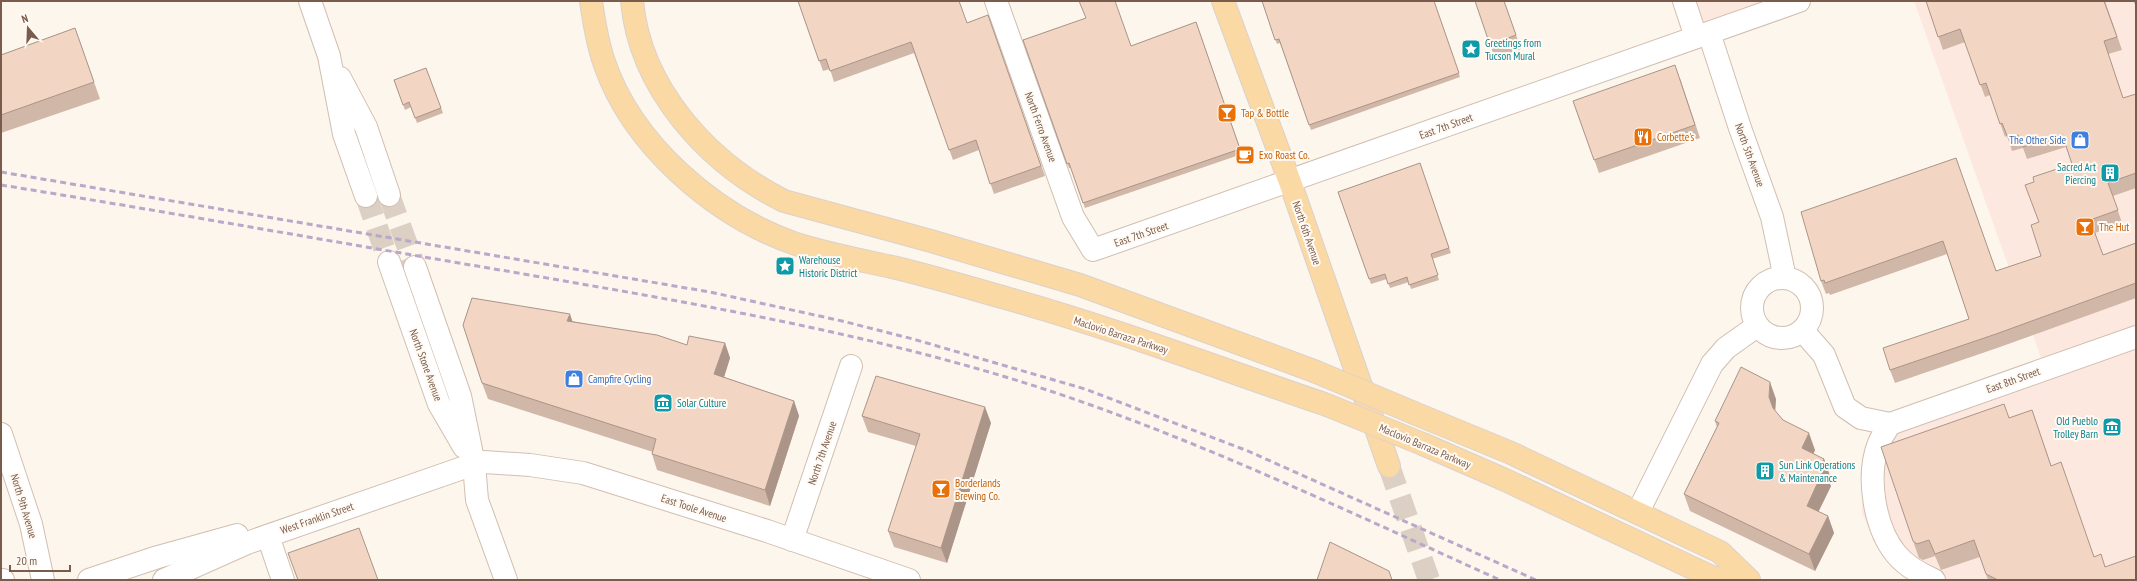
<svg xmlns="http://www.w3.org/2000/svg" width="2137" height="581" font-family="'PT Sans Narrow',sans-serif">
<style>
.commercial{fill:#fde8e0}
.lines{fill:none;stroke-linecap:round;stroke-linejoin:round}
.minor-tunnel{stroke:#dcd0c4;stroke-width:22;stroke-dasharray:22 11;stroke-linecap:butt}
.major-tunnel{stroke:#dcd0c4;stroke-width:22;stroke-dasharray:22 11;stroke-linecap:butt}
.minor-casing{stroke:#d1beb0;stroke-width:24}
.major-casing{stroke:#dad1cd;stroke-width:24}
.minor{stroke:#fff;stroke-width:22}
.major{stroke:#fbd9a5;stroke-width:22}
.tram{stroke:#b9a8c9;stroke-width:1}
.rail{stroke:#b9a8c9;stroke-width:3;stroke-dasharray:6 4;stroke-linecap:butt}
.major-bridge-casing{stroke:#dad1cd;stroke-width:24;stroke-linecap:butt}
.major-bridge{stroke:#fbd9a5;stroke-width:22}
.wall{fill:#d1b7a8}
.shaded-wall{fill:#aa9588}
.building{fill:#f3d5c3;stroke:#aa9588}
.labels{text-anchor:middle;stroke-width:4;stroke-linejoin:round;paint-order:stroke}
.culture-label{font-size:11px;fill:#0d838f;stroke:#fffaf3;text-anchor:start}
.food-label{font-size:11px;fill:#c56008;stroke:#fffaf3;text-anchor:start}
.street-label{font-size:11px;fill:#7a5c4d;stroke:#fffaf3}
.shop-label{font-size:11px;fill:#366cbe;stroke:#fffaf3;text-anchor:end}
</style>
<rect width="100%" height="100%" fill="#fdf6ec"/>
<g class="commercial">
<path d="M1684 1H1799L1696 37Z"/>
<path d="M1914 1H2136V580H1915L1884 553 1872 535 1862 513V483L1890 424 2045 369Z"/>
</g>
<g class="lines">
<g class="minor-tunnel">
<path d="M389 195 415 267"/>
<path d="M366 196 389 262"/>
</g>
<path class="major-tunnel" d="M1389 466 1429 580"/>
<defs>
<g id="minor">
<path d="M310 1 329 56 344 134 366 196"/>
<path d="M996 1 1073 217 1093 250 1799 1"/>
<path d="M1684 1 1696 37"/>
<path d="M1709 33 1740 128 1772 217 1785 278"/>
<path d="M340 78 366 127 389 195"/>
<path d="M389 262 439 404 464 447"/>
<path d="M415 267 460 396 474 464 477 500 506 580"/>
<circle cx="1782" cy="308" r="30"/>
<path d="M1803 331 1824 355 1845 407 1861 418 1890 424 2136 337"/>
<path d="M1890 424C1886 430 1882 436 1879 443 1866 475 1874 527 1896 554 1906 566 1920 574 1934 580"/>
<path d="M1 434 31 524 43 580"/>
<path d="M1638 512 1712 364 1726 348 1757 326"/>
<path d="M268 536 283 580"/>
<path d="M792 540 851 366"/>
<path d="M1 580H3"/>
<path d="M89 580 158 557 237 535"/>
<path d="M164 580 247 543 474 464 484 462 530 465 583 473 767 531 909 580"/>
</g>
<g id="major">
<path d="M591 1C594 22 597 42 604 62 632 145 715 216 796 244 828 254 860 260 892 267 931 276 970 288 1009 299 1116 329 1221 369 1327 405"/>
<path d="M632 1C640 89 708 163 784 201L931 241 1080 285 1314 371"/>
<path d="M1223 1 1290 182 1389 466"/>
<path d="M1414 413 1511 453 1720 552 1749 580"/>
<path d="M1425 445 1503 479 1714 578H1745"/>
</g>
</defs>
<use href="#minor" class="minor-casing"/>
<use href="#major" class="major-casing"/>
<use href="#minor" class="minor"/>
<use href="#major" class="major"/>
<path class="tram" d="M2134 1 2136 6"/>
<g class="rail">
<path d="M1 172 710 292 842 321 913 339 1085 389 1248 451 1536 580"/>
<path d="M1 185C174 213 346 244 518 273 703 305 889 336 1068 397 1216 448 1358 516 1500 580"/>
</g>
<defs>
<g id="major-bridge">
<path d="M1314 371 1414 413"/>
<path d="M1327 405 1425 445"/>
</g>
</defs>
<use href="#major-bridge" class="major-bridge-casing"/>
<use href="#major-bridge" class="major-bridge"/>
</g>
<g class="wall">
<path d="M798 1 967 23 988 15 1045 176 994 194 979 150 953 160 914 53 834 82 830 69 823 71Z"/>
<path d="M1262 1H1434L1460 77 1311 130 1280 43 1277 44Z"/>
<path d="M1504 1 1521 49 1495 58 1490 45Z"/>
<path d="M1926 1H2105L2122 50 2108 54 2123 98 2136 94V188L2113 196 2122 223 2095 233 2103 255 2136 243V298L2000 347 1895 383 1890 370 1969 319 1947 254 1830 295 1829 293 1826 294 1821 281 1956 158 1996 271 2041 256 2039 222 2034 182 2072 164 2066 147 2027 159 2023 148 2012 151 2007 136 2005 137 1990 95 1985 97 1965 42 1943 50Z"/>
<path d="M1086 18 1131 46 1196 22 1242 154 1085 208 1071 168H1069L1023 40Z"/>
<path d="M75 28 100 99 1 133V55Z"/>
<path d="M426 68 443 113 417 123 411 107 405 110 394 80Z"/>
<path d="M1680 78 1700 138 1599 173 1573 101Z"/>
<path d="M1420 163 1451 253 1432 259 1439 280 1411 289 1409 282 1390 288 1387 279 1371 284 1338 192Z"/>
<path d="M572 321 687 345 725 343 730 358 724 377 794 401 799 416 770 506 657 470 652 454 653 452 488 399 482 383Z"/>
<path d="M1776 399 1775 411 1783 420 1815 450 1813 454 1824 459 1830 476 1828 480 1831 486 1818 512 1828 516 1834 533 1815 571 1690 511 1684 494 1717 427 1715 421Z"/>
<path d="M2032 410 2051 465 2094 556 2106 567 2136 580H1988L1980 557 1941 570 1935 556 1923 560 1919 558 1913 541 2009 418Z"/>
<path d="M862 416 991 423 947 563 894 547 888 531 916 446 868 432Z"/>
</g>
<g class="shaded-wall">
<path d="M570 314 575 329 567 321Z"/>
<path d="M725 343 730 358 720 390 714 374Z"/>
<path d="M1770 382 1776 399 1775 413 1769 397Z"/>
<path d="M794 401 799 416 770 506 765 490Z"/>
<path d="M985 407 991 423 947 563 941 548Z"/>
<path d="M1809 433 1815 450 1808 465 1802 448Z"/>
<path d="M1824 459 1830 476 1828 480 1831 486 1813 523 1807 506 1820 468Z"/>
<path d="M1828 516 1834 533 1815 571 1809 554Z"/>
</g>
<g class="building">
<path d="M798 1H959L967 23 988 15 1041 166 990 184 976 140 949 150 911 42 830 71 826 59 819 61Z"/>
<path d="M1079 1H1115L1131 46 1196 22 1240 149 1083 203 1069 163 1067 164 1023 40 1086 18Z"/>
<path d="M1262 1H1434L1459 73 1309 125 1279 39 1275 40Z"/>
<path d="M1475 1H1504L1516 35 1490 45Z"/>
<path d="M1926 1H2104L2117 37 2104 41 2123 98 2136 94V173L2108 183 2118 210 2090 220 2103 255 2136 243V283L1996 334 1890 370 1883 348 1969 319 1943 241 1825 283 1824 280 1821 281 1801 212 1956 158 1996 271 2041 256 2031 225 2039 222 2025 185 2034 182 2033 177 2072 164 2062 134 2023 147 2018 135 2008 138 2002 123 2000 124 1986 83 1980 85 1960 29 1938 37Z"/>
<path d="M75 28 94 82 1 115V55Z"/>
<path d="M1675 65 1695 125 1594 160 1573 101Z"/>
<path d="M426 68 441 108 415 118 409 102 403 105 394 80Z"/>
<path d="M1420 163 1449 248 1431 254 1438 275 1409 285 1407 277 1388 284 1385 274 1369 279 1338 192Z"/>
<path d="M472 298 570 314 567 321 657 335 687 345 689 336 725 343 714 374 794 401 765 490 652 454 656 439 482 383 463 325Z"/>
<path d="M1741 367 1770 382 1769 397 1773 408 1783 420 1809 433 1802 448 1824 459 1820 468 1824 469 1807 506 1828 516 1809 554 1684 494 1719 423 1715 421Z"/>
<path d="M876 376 985 407 941 548 888 531 920 434 862 416Z"/>
<path d="M2004 404 2009 418 2032 410 2051 466 2061 462 2094 557 2101 554 2105 567 2136 556V580H1998L1986 574 1974 540 1935 554 1929 540 1917 544 1913 541 1881 447Z"/>
<path d="M359 528 378 580H298L288 553Z"/>
<path d="M1330 542 1389 571 1392 580H1317Z"/>
</g>
<defs>
<symbol id="sight-square" viewBox="-11 -11 22 22"><rect x="-9" y="-9" width="18" height="18" rx="4" fill="#0f9aa8" stroke="#fffaf3"/><path d="M0-6L1.8-2.2L6-1.7L2.9 1.2L3.7 5.4L0 3.3L-3.7 5.4L-2.9 1.2L-6-1.7L-1.8-2.2Z" fill="#fff"/></symbol>
<symbol id="bar-square" viewBox="-11 -11 22 22"><rect x="-9" y="-9" width="18" height="18" rx="4" fill="#e8710a" stroke="#fffaf3"/><path d="M-6-5H6L.8 .8V4.5H3.5V6h-7V4.5H-.8V.8Z" fill="#fff"/></symbol>
<symbol id="restaurant-square" viewBox="-11 -11 22 22"><rect x="-9" y="-9" width="18" height="18" rx="4" fill="#e8710a" stroke="#fffaf3"/><path d="M-5-6h1v4h1v-4h1v4h1v-4h1v5L-1.5 .5V6h-2V.5L-5-1ZM5-6V6H3V1.5H1.5Q1.5-4 5-6Z" fill="#fff"/></symbol>
<symbol id="shop-square" viewBox="-11 -11 22 22"><rect x="-9" y="-9" width="18" height="18" rx="4" fill="#3f7fe0" stroke="#fffaf3"/><path d="M-5-2.5h2.3a2.7 3.5 0 0 1 5.4 0H5L5.5 6h-11ZM-1.5-2.5h3a1.5 2.3 0 0 0-3 0Z" fill="#fff"/></symbol>
<symbol id="cafe-square" viewBox="-11 -11 22 22"><rect x="-9" y="-9" width="18" height="18" rx="4" fill="#e8710a" stroke="#fffaf3"/><path d="M-5.5-4.5H6V0H3Q3 3.5 0 3.5H-2.5Q-5.5 3.5-5.5 0ZM3-3.2v2h1.7v-2ZM-6 4.5H4V6H-6Z" fill="#fff"/></symbol>
<symbol id="building-square" viewBox="-11 -11 22 22"><rect x="-9" y="-9" width="18" height="18" rx="4" fill="#0f9aa8" stroke="#fffaf3"/><path d="M-4-6H4V6H1V3H-1V6H-4ZM-2.5-4.3h1.7v1.8h-1.7ZM.8-4.3h1.7v1.8H.8ZM-2.5-1h1.7V.8h-1.7ZM.8-1h1.7V.8H.8Z" fill="#fff"/></symbol>
<symbol id="museum-square" viewBox="-11 -11 22 22"><rect x="-9" y="-9" width="18" height="18" rx="4" fill="#0f9aa8" stroke="#fffaf3"/><path d="M0-6L6-3V-2H-6V-3ZM-5-1h2V3h-2ZM-1-1h2V3h-2ZM3-1h2V3H3ZM-6 4H6V6H-6Z" fill="#fff"/></symbol>
</defs>
<g fill-rule="evenodd">
<use href="#sight-square" x="1460" y="38" width="22" height="22"/>
<use href="#bar-square" x="1216" y="102" width="22" height="22"/>
<use href="#restaurant-square" x="1632" y="126" width="22" height="22"/>
<use href="#shop-square" x="2069" y="129" width="22" height="22"/>
<use href="#cafe-square" x="1234" y="144" width="22" height="22"/>
<use href="#building-square" x="2099" y="162" width="22" height="22"/>
<use href="#bar-square" x="2074" y="216" width="22" height="22"/>
<use href="#sight-square" x="774" y="255" width="22" height="22"/>
<use href="#shop-square" x="563" y="368" width="22" height="22"/>
<use href="#museum-square" x="652" y="392" width="22" height="22"/>
<use href="#museum-square" x="2101" y="416" width="22" height="22"/>
<use href="#building-square" x="1754" y="460" width="22" height="22"/>
<use href="#bar-square" x="930" y="478" width="22" height="22"/>
</g>
<g class="labels">
<g class="culture-label">
<text x="1485" y="47">Greetings from<tspan x="1485" dy="13">Tucson Mural</tspan></text>
<text x="2096" y="171" text-anchor="end">Sacred Art<tspan x="2096" dy="13">Piercing</tspan></text>
<text x="799" y="264">Warehouse<tspan x="799" dy="13">Historic District</tspan></text>
<text x="677" y="407">Solar Culture</text>
<text x="2098" y="425" text-anchor="end">Old Pueblo<tspan x="2098" dy="13">Trolley Barn</tspan></text>
<text x="1779" y="469">Sun Link Operations<tspan x="1779" dy="13">&amp; Maintenance</tspan></text>
</g>
<g class="food-label">
<text x="1241" y="117">Tap &amp; Bottle</text>
<text x="1657" y="141">Corbette's</text>
<text x="1259" y="159">Exo Roast Co.</text>
<text x="2099" y="231">The Hut</text>
<text x="955" y="487">Borderlands<tspan x="955" dy="13">Brewing Co.</tspan></text>
</g>
<g class="street-label">
<text transform="translate(1446 126) rotate(-20)" y="4">East 7th Street</text>
<text transform="translate(1041 127) rotate(70)" y="4">North Ferro Avenue</text>
<text transform="translate(1750 155) rotate(70)" y="4">North 5th Avenue</text>
<text transform="translate(1307 233) rotate(71)" y="4">North 6th Avenue</text>
<text transform="translate(1141 234) rotate(-19)" y="4">East 7th Street</text>
<text transform="translate(1121 335) rotate(18)" y="4">Maclovio Barraza Parkway</text>
<text transform="translate(426 365) rotate(70)" y="4">North Stone Avenue</text>
<text transform="translate(2013 380) rotate(-20)" y="4">East 8th Street</text>
<text transform="translate(1425 446) rotate(23)" y="4">Maclovio Barraza Parkway</text>
<text transform="translate(822 453) rotate(-71)" y="4">North 7th Avenue</text>
<text transform="translate(24 506) rotate(73)" y="4">North 9th Avenue</text>
<text transform="translate(694 508) rotate(18)" y="4">East Toole Avenue</text>
<text transform="translate(317 518) rotate(-19)" y="4">West Franklin Street</text>
</g>
<g class="shop-label">
<text x="2066" y="144">The Other Side</text>
<text x="588" y="383" text-anchor="start">Campfire Cycling</text>
</g>
</g>
<rect width="2137" height="581" fill="none" stroke="#7a5c4d" stroke-width="4"/>
<g transform="translate(28 28) rotate(341)" stroke="#fffaf3" stroke-width="3" paint-order="stroke">
<path d="M0-3L7 15L0 10L-7 15Z" fill="#7a5c4d"/>
<text y="-6" font-size="11" font-weight="bold" text-anchor="middle" fill="#7a5c4d">N</text>
</g>
<path d="M10 565v6h60v-6" fill="none" stroke="#7a5c4d" stroke-width="2"/>
<text x="16" y="565" font-size="12" fill="#7a5c4d" stroke="#fffaf3" stroke-width="3" paint-order="stroke">20 m</text>
</svg>
